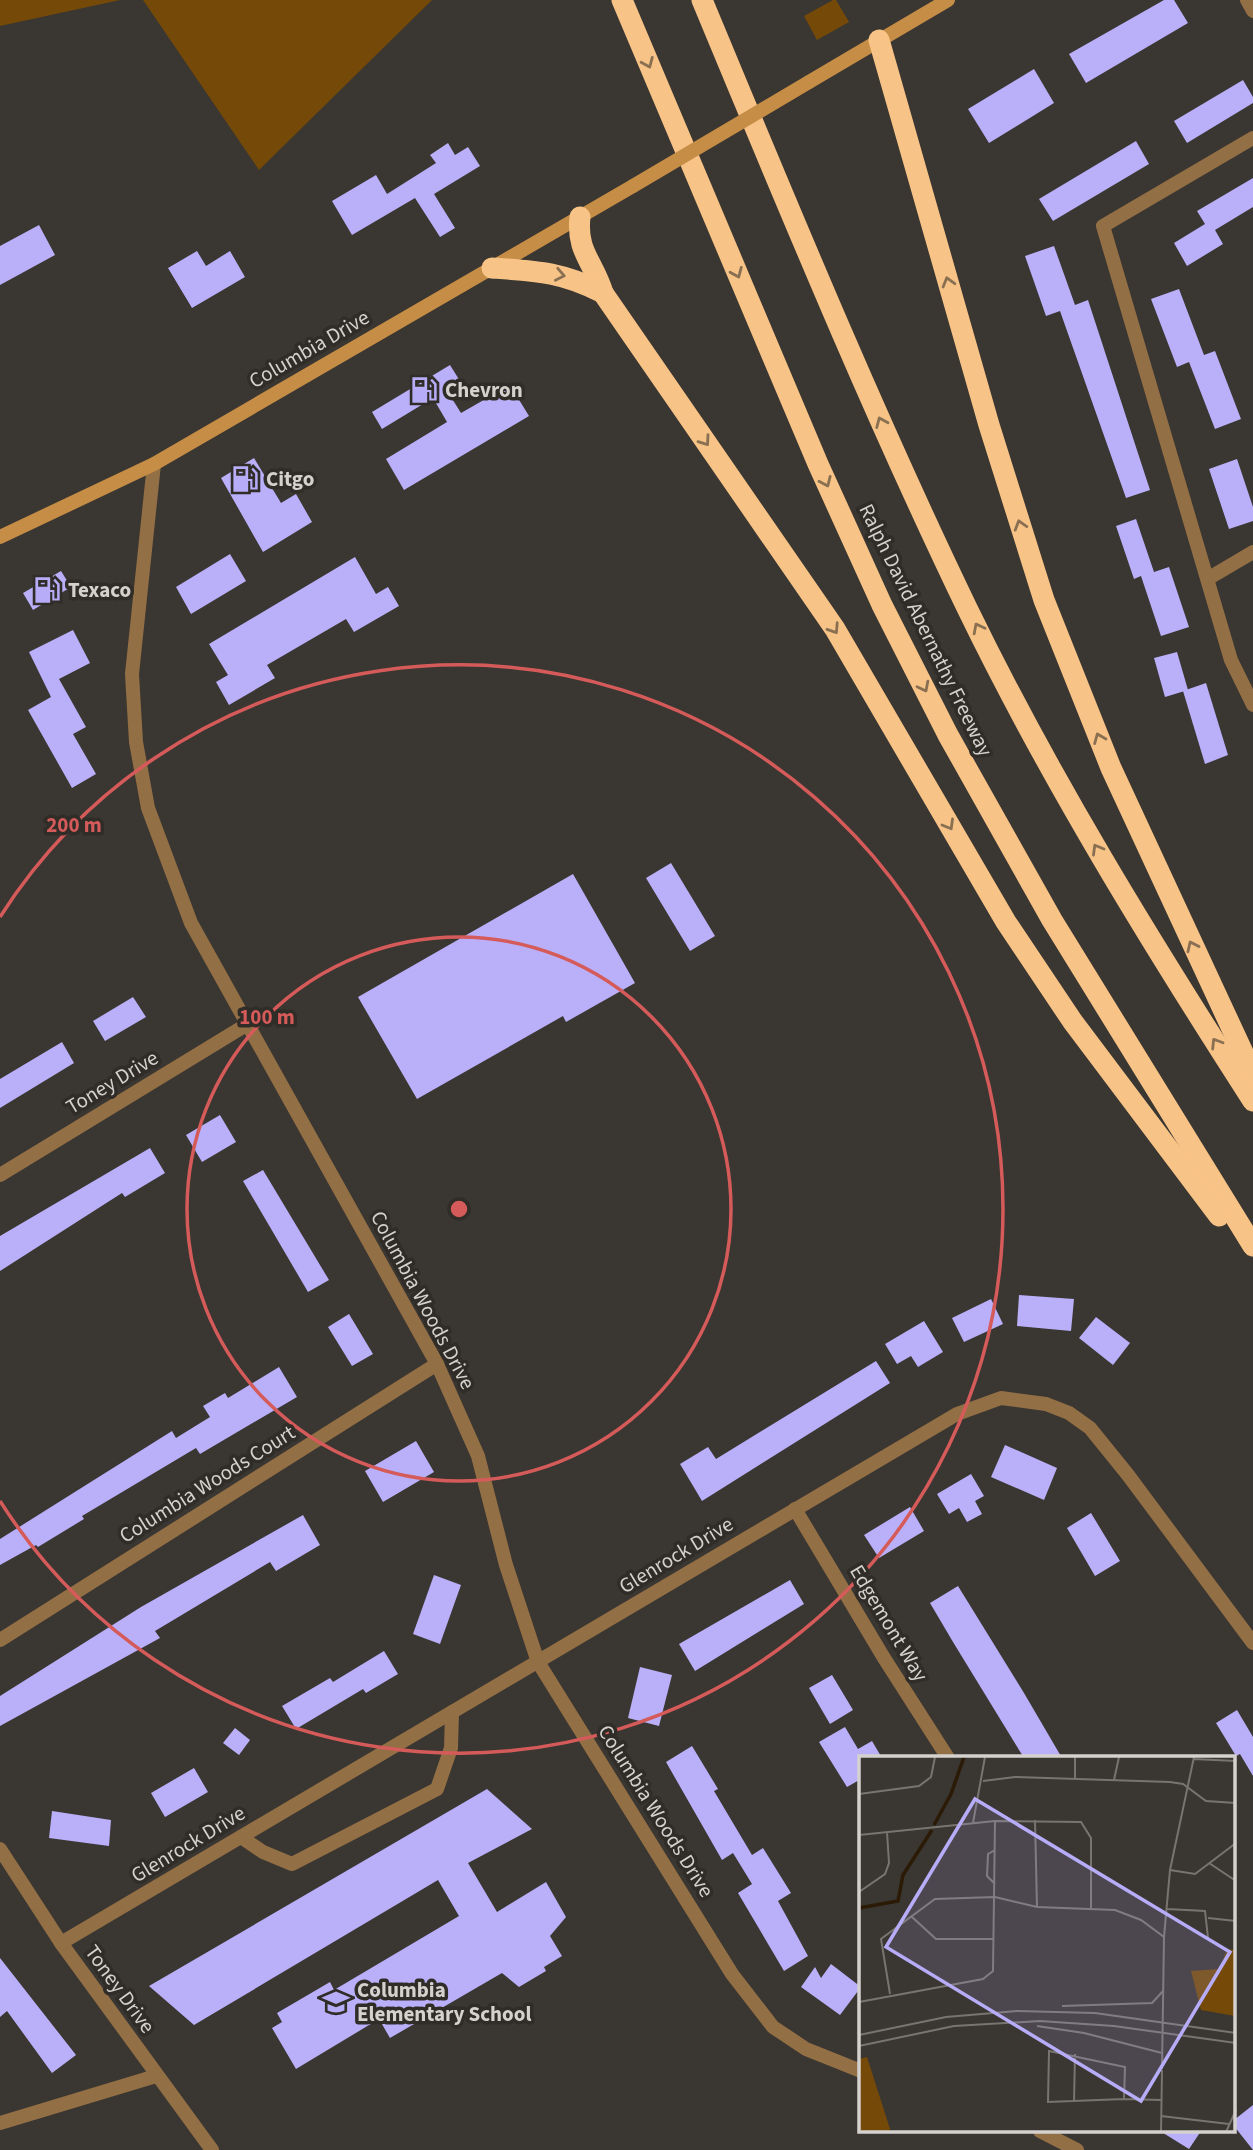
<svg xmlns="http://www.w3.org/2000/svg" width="1253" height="2150" font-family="'Source Sans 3',sans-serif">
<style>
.green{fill:#754a08}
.building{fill:#bab0fa}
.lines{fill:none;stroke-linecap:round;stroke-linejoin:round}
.street{stroke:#936f45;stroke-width:14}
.secondary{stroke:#c68d46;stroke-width:14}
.highway{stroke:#f8c386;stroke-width:21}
.secondary-bridge{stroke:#c68d46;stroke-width:14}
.oneway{stroke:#8a7052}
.ring{fill:none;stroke:#d55b5a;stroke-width:3.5}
.labels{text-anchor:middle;stroke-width:7;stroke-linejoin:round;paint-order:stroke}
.street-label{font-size:21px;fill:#d4d1ce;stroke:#302c27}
.poi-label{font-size:21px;font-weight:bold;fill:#d4d1ce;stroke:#302c27;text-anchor:start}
.inset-river{fill:none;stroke:#2b1b06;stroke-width:3.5}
.inset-road{fill:none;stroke:#787470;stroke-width:2}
.view{fill:#b6acf8;fill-opacity:0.15;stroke:#b6acf8;stroke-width:3.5}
.inset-edge{fill:none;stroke:#d4d1ce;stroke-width:3.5}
.centre{fill:#d55b5a;stroke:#302c27;stroke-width:3.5}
.ring-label{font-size:21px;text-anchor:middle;font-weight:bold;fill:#d55b5a;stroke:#302c27;stroke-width:7;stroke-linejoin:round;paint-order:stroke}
</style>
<rect width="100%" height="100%" fill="#3a3631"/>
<g class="green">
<path d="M0 0H120L0 26Z"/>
<path d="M143 0H432L259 170Z"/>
<path d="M833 0H836L849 22 817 40 804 16Z"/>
</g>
<g class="building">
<path d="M1164 0H1174L1188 23 1086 83 1069 54Z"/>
<path d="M1034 69 1054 103 989 143 968 109Z"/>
<path d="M1243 80 1253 97V103L1187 143 1174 121Z"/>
<path d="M1136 141 1149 164 1053 221 1039 199Z"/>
<path d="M448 143 455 155 468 147 480 166 434 194 455 228 440 237 415 198 352 235 332 201 376 175 387 194 436 163 430 155Z"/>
<path d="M1253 178V207L1215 230 1223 244 1187 266 1174 243 1205 224 1197 211Z"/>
<path d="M39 225 55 255 0 285V246Z"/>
<path d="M1054 246 1075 305 1088 300 1150 490 1126 498 1060 311 1046 316 1025 256Z"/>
<path d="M197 251 206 266 230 251 245 277 192 308 168 268Z"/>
<path d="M1179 289 1204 355 1215 351 1241 419 1215 429 1189 362 1177 367 1151 299Z"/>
<path d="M450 365 460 381 446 389 461 413 510 385 529 416 404 490 386 459 447 422 433 398 382 429 372 412Z"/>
<path d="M254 458 281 503 296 494 312 522 263 552 221 478Z"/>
<path d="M1237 459 1253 507V521L1229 529 1209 469Z"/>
<path d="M1136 519 1154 572 1169 567 1189 627 1161 636 1141 576 1134 579 1116 526Z"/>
<path d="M230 554 246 581 191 614 176 587Z"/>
<path d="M355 557 376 594 388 587 399 606 354 632 346 619 267 665 275 678 229 705 216 682 228 675 209 644Z"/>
<path d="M61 571 71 587 33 610 23 593Z"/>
<path d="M73 630 90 663 59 679 86 727 73 734 96 774 72 788 28 710 51 697 29 652Z"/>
<path d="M1177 652 1188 690 1165 697 1154 658Z"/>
<path d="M1206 683 1228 755 1205 764 1183 691Z"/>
<path d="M671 863 715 936 690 951 646 878Z"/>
<path d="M573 874 635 983 566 1022 563 1016 417 1099 358 997Z"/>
<path d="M133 997 146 1017 105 1041 93 1021Z"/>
<path d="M62 1042 74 1063 0 1108V1079Z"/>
<path d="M220 1115 236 1142 202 1162 186 1135Z"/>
<path d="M150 1148 165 1173 125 1197 122 1193 0 1271V1236Z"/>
<path d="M263 1170 329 1280 308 1292 243 1181Z"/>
<path d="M1019 1295 1074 1299 1071 1331 1017 1326Z"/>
<path d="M991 1299 1003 1324 964 1342 952 1318Z"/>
<path d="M349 1314 373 1354 352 1366 328 1327Z"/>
<path d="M1096 1317 1130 1343 1113 1365 1079 1338Z"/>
<path d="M924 1321 943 1352 918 1367 911 1356 897 1364 885 1344Z"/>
<path d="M876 1361 890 1383 702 1501 680 1464 708 1447 716 1459Z"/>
<path d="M279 1367 297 1397 200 1454 196 1448 82 1516 84 1519 38 1547 36 1545 0 1565V1539L172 1431 176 1438 210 1417 203 1406 225 1393 228 1398Z"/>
<path d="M416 1441 434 1472 383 1502 365 1471Z"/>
<path d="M1005 1445 1057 1468 1044 1500 991 1477Z"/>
<path d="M971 1474 984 1496 975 1501 982 1514 967 1522 959 1508 949 1514 937 1494Z"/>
<path d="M910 1507 924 1531 879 1558 864 1535Z"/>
<path d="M1091 1513 1120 1561 1095 1576 1067 1528Z"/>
<path d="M303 1515 320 1545 276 1571 270 1562 155 1631 160 1638 0 1726V1696L141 1607Z"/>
<path d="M434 1575 461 1585 440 1644 413 1634Z"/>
<path d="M790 1580 804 1604 695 1671 679 1644Z"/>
<path d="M958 1586 1024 1693 1062 1758H1024L953 1642 930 1603Z"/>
<path d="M384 1651 398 1674 366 1693 363 1689 296 1729 282 1706 330 1678 333 1682Z"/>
<path d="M640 1667 672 1675 659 1726 628 1718Z"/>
<path d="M832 1675 853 1710 830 1724 809 1688Z"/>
<path d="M1237 1710 1253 1737V1776L1240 1754 1236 1756 1216 1723Z"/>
<path d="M845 1727 858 1749 872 1741 882 1758H861V1779L847 1787 819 1742Z"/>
<path d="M235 1728 250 1740 239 1755 223 1743Z"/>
<path d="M692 1746 718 1789 714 1791 752 1855 763 1848 791 1893 778 1901 808 1956 784 1971 738 1893 752 1884 733 1853 722 1860 666 1762Z"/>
<path d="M194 1768 208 1792 165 1817 151 1793Z"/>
<path d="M487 1789 532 1829 468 1863 497 1912 546 1882 566 1917 550 1936 562 1956 544 1967 546 1971 519 1987 502 1973 390 2038 379 2019 296 2069 272 2028 282 2022 277 2013 330 1982 334 1990 459 1916 438 1880 194 2025 149 1986Z"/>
<path d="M52 1811 111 1820 109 1846 49 1838Z"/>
<path d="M0 1958 76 2055 52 2073 7 2011 0 2017Z"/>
<path d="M831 1964 861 1987 840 2015 801 1987 815 1967 821 1978Z"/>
<path d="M1253 2105V2150L1234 2126V2120Z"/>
<path d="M1160 2131H1201L1189 2149Z"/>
</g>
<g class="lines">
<g class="street">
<path d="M1247 0 1253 11"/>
<path d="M1253 138 1103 226 1231 660 1253 705"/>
<path d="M154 464 132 674 136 742 148 808 191 923 437 1364 478 1456 506 1565 538 1662 732 1974 773 2027 806 2049 861 2071"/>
<path d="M1209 578 1253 552"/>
<path d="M0 1175 246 1025"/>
<path d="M795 1509 884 1658 948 1758"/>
<path d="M0 1640 437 1364"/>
<path d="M241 1837 263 1852 292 1864 437 1789 451 1748 452 1712"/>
<path d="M0 1849 61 1943 212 2150"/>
<path d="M61 1943 957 1414 1001 1398 1046 1404 1069 1413 1090 1428 1128 1475 1253 1643"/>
<path d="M0 2123 156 2076"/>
<path d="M1040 2131 1077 2150"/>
</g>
<g class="secondary">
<path d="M809 82 948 0"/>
<path d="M0 537 154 464 633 186"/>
</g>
<g class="highway">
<path d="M622 0 818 464 882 605 948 735 1052 920 1253 1246"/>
<path d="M702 0C787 204 871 409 967 608 1050 779 1150 941 1253 1101"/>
<path d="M879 40 989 425 1044 600 1111 768 1253 1074"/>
<path d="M580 217C576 252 594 262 603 293"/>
<path d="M492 268C537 271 563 272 603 293L835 629 1006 922 1073 1022 1219 1216"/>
</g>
<path class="secondary-bridge" d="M633 186 809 82"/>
</g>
<defs><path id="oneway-chevron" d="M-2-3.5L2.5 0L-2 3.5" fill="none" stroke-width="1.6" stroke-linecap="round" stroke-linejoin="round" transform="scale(1.75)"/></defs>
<g class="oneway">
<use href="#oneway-chevron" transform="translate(648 63) rotate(67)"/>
<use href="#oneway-chevron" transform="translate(737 273) rotate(67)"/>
<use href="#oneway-chevron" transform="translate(560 275) rotate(11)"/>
<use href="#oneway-chevron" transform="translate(948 282) rotate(-106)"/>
<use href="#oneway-chevron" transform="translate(881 422) rotate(-113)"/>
<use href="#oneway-chevron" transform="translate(705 441) rotate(55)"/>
<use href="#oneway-chevron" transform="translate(826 482) rotate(66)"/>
<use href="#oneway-chevron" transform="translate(1020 525) rotate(-107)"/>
<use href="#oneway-chevron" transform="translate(978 628) rotate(-117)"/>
<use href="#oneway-chevron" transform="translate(834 629) rotate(57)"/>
<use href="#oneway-chevron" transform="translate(924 687) rotate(63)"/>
<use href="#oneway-chevron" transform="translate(1099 738) rotate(-112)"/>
<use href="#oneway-chevron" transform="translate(949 825) rotate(60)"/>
<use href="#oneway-chevron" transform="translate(1097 849) rotate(-120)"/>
<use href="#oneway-chevron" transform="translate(1192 946) rotate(-115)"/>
<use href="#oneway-chevron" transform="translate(1216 1043) rotate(-122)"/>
</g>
<g class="ring">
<circle cx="459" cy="1209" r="272"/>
<path d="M0 917A544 544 0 1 1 0 1501"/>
</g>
<defs>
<symbol id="fuel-bare" viewBox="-9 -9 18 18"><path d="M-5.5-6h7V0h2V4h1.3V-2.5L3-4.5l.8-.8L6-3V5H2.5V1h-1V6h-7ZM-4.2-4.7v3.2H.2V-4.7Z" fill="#b6acf8" stroke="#302c27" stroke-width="2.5" paint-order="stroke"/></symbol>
<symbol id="school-bare" viewBox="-9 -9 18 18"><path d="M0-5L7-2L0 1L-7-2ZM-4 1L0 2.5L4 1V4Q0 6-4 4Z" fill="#b6acf8" stroke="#302c27" stroke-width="2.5" paint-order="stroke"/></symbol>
</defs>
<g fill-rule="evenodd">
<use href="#fuel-bare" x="405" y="371" width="38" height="38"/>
<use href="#fuel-bare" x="226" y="460" width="38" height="38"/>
<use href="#fuel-bare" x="28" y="571" width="38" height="38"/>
<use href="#school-bare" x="317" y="1983" width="38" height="38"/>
</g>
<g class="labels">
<g class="street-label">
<text transform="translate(309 349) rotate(-30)" y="7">Columbia Drive</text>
<text transform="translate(926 630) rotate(64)" y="7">Ralph David Abernathy Freeway</text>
<text transform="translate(112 1082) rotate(-31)" y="7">Toney Drive</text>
<text transform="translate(423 1300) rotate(62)" y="7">Columbia Woods Drive</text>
<text transform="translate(207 1484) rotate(-32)" y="7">Columbia Woods Court</text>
<text transform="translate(676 1555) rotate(-31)" y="7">Glenrock Drive</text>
<text transform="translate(889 1623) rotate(59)" y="7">Edgemont Way</text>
<text transform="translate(656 1811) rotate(58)" y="7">Columbia Woods Drive</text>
<text transform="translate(188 1844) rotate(-31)" y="7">Glenrock Drive</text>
<text transform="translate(120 1989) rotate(54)" y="7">Toney Drive</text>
</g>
<g class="poi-label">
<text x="445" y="397">Chevron</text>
<text x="266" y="486">Citgo</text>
<text x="68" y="597">Texaco</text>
<text x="357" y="1997">Columbia<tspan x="357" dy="24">Elementary School</tspan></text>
</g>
</g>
<g transform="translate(859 1756)">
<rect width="376" height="376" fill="#3a3631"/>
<path d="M368 193 376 194V260L342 254 332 215 361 213ZM8 301 31 373V376H0V303Z" fill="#754a08"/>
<path class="inset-river" d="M75 69 92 38 105 1M0 152 39 145 44 119 73 74"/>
<path class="inset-road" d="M334 3 377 5M216 23V1M255 24 260 1M124 25 156 21 311 26 324 28 347 45 377 47M0 38 60 30 72 21 76 1M176 64 178 151M114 67 126 1M0 79 136 65 222 66 232 82V152M350 107 377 125M311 114 336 118 377 87M136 128 128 120 129 98 136 94M0 136 26 118 30 107 28 76M308 153 346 155 349 182M53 161 77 183H135M349 162 377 165M31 238 22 183 76 143 136 141 178 151 256 154 282 164 305 181M0 246 124 223 134 215 136 65M203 250 293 247 304 235M178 270 225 277 303 297M0 279 87 261 158 255 236 257 377 277M0 290 95 270 181 265 255 270 377 287M303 313 305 181 311 114 335 1M265 343 189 346 190 295 266 311 265 343 302 344M215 346 216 298M302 360 370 368M228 376H254M302 376 303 314M367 376 377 354"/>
<path class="view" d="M116 43 371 196 282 345 27 191Z"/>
<rect width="376" height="376" class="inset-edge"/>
</g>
<circle cx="459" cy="1209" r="10" class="centre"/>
<g class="ring-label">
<text x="74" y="832">200 m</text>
<text x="267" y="1024">100 m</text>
</g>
</svg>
